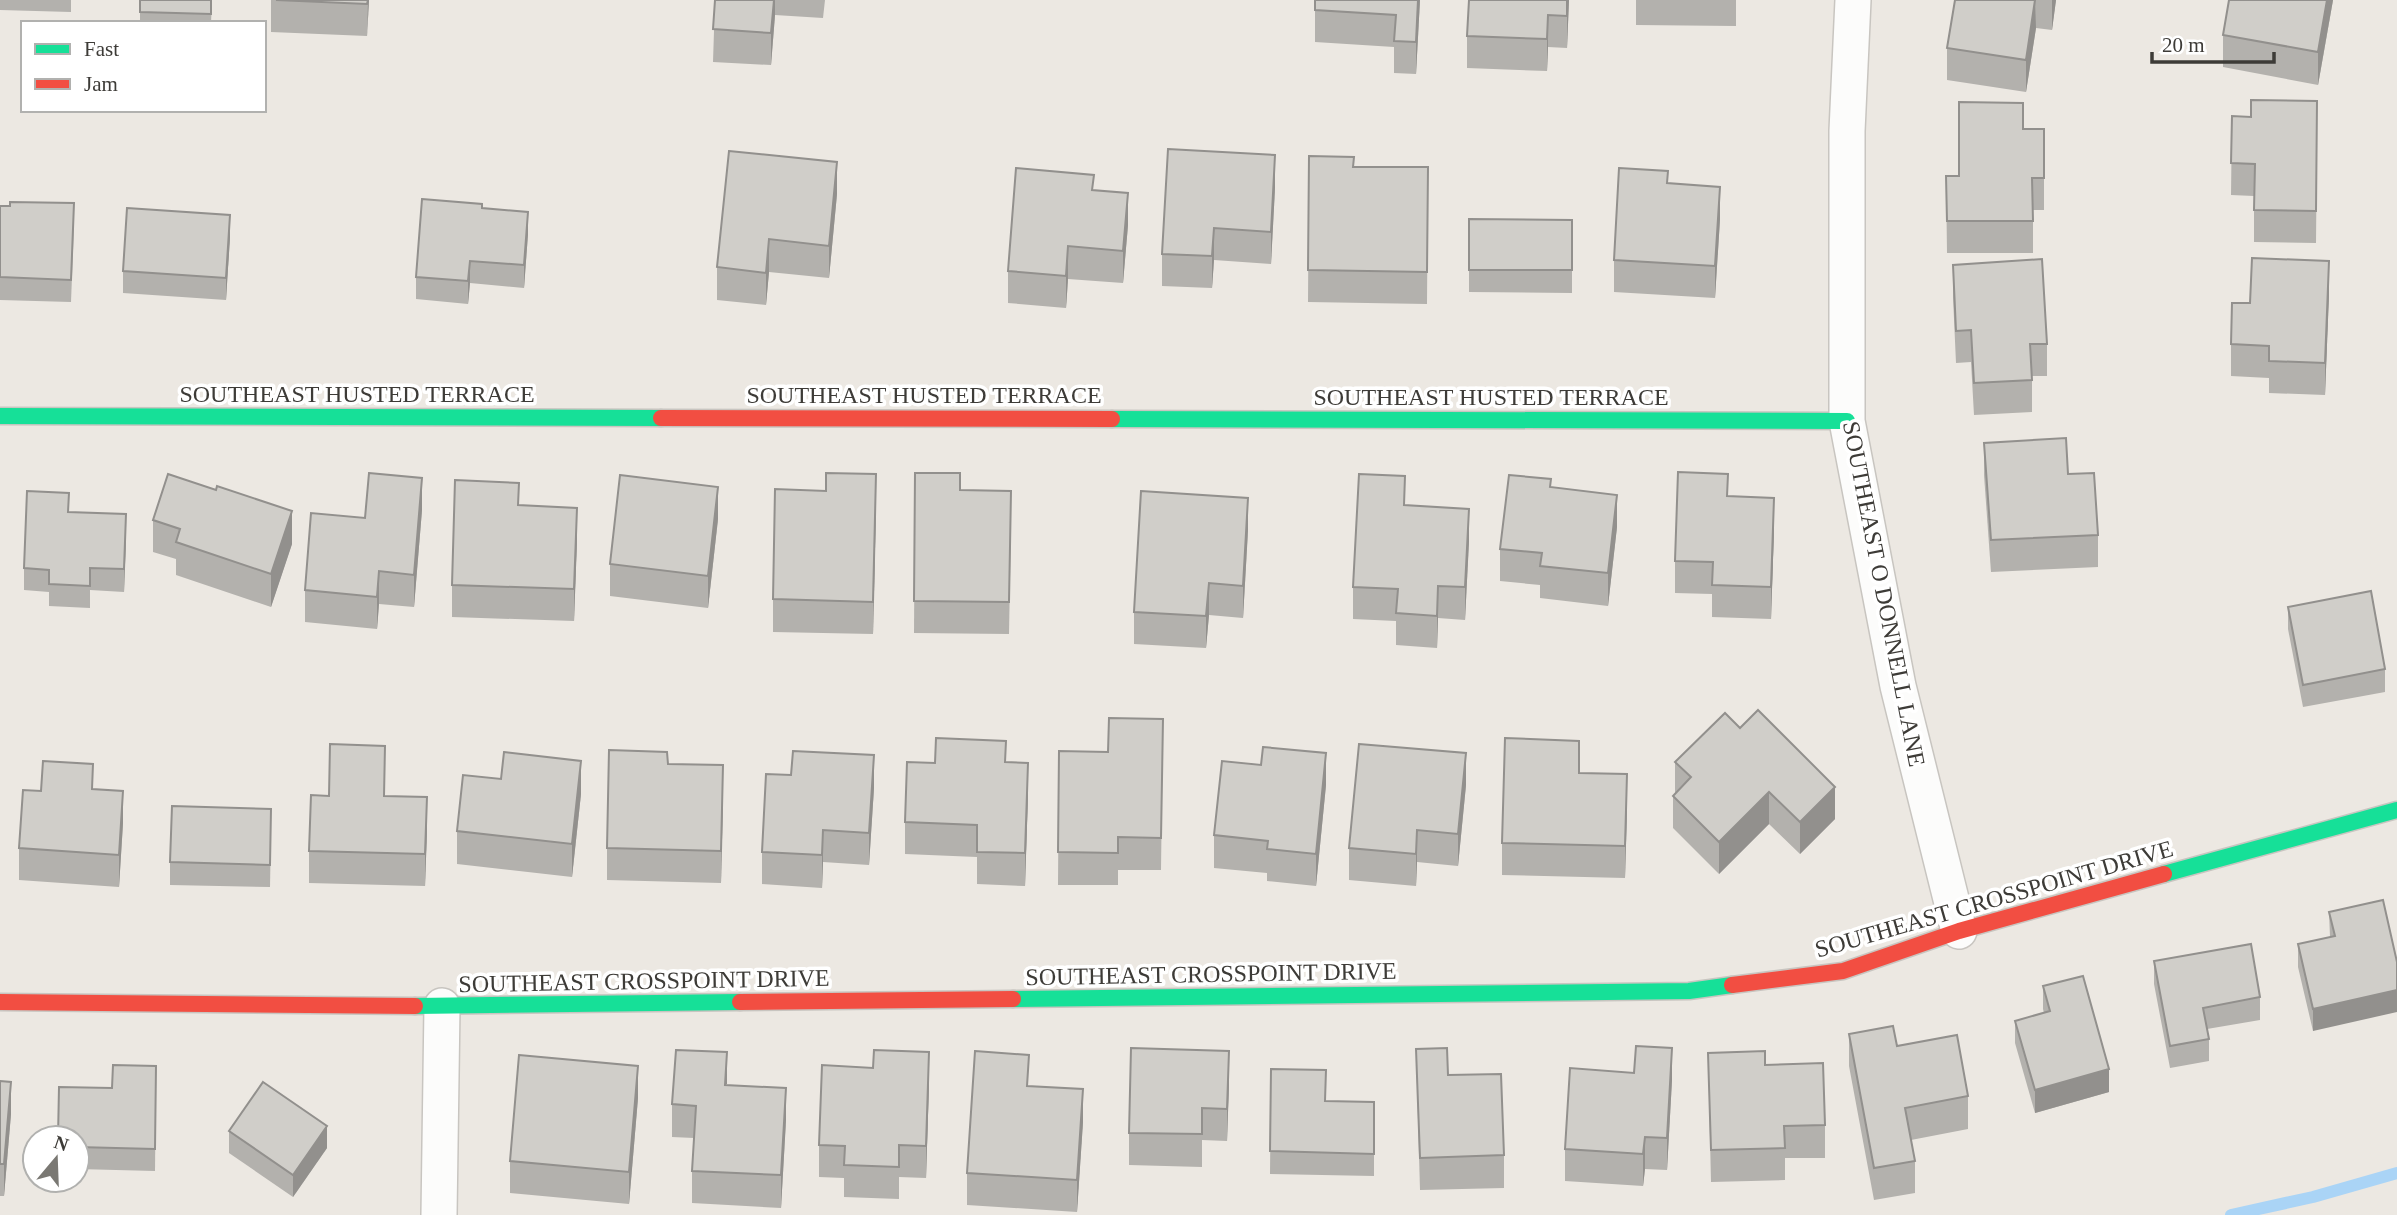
<svg xmlns="http://www.w3.org/2000/svg" width="2397" height="1215" font-family="Georgia,serif">
<style>
.lines{fill:none;stroke-linecap:round;stroke-linejoin:round}
.stream{stroke:#aad4f6;stroke-width:12}
.street-casing{stroke:#c8c5c0;stroke-width:38}
.fast-casing{stroke:#c8c5c0;stroke-width:19}
.jam-casing{stroke:#c8c5c0;stroke-width:19}
.street{stroke:#fcfcfb;stroke-width:35}
.fast{stroke:#16e098;stroke-width:16}
.jam{stroke:#f24e42;stroke-width:16}
.wall{fill:#b3b1ad}
.shaded-wall{fill:#92908d}
.building{fill:#d0cec9;stroke:#92908d;stroke-width:2}
.labels{text-anchor:middle;stroke-width:7;stroke-linejoin:round;paint-order:stroke}
.street-label{font-size:24px;fill:#3d3b37;stroke:#fff}
</style>
<rect width="100%" height="100%" fill="#ece8e2"/>
<g class="lines">
<path class="stream" d="M2231 1215 2313 1197 2397 1173"/>
<defs>
<g id="street">
<path d="M1853 0 1847 131V421L1898 686 1959 931"/>
<path d="M439 1215 442 1006"/>
</g>
<g id="fast">
<path d="M0 416 661 418"/>
<path d="M1112 419 1847 421"/>
<path d="M2164 874 2397 810"/>
<path d="M1013 999 1689 991 1732 985"/>
<path d="M415 1006 740 1002"/>
</g>
<g id="jam">
<path d="M661 418 1112 419"/>
<path d="M1732 985 1843 971 1959 931 2164 874"/>
<path d="M0 1002 415 1006"/>
<path d="M740 1002 1013 999"/>
</g>
</defs>
<use href="#street" class="street-casing"/>
<use href="#fast" class="fast-casing"/>
<use href="#jam" class="jam-casing"/>
<use href="#street" class="street"/>
<use href="#fast" class="fast"/>
<use href="#jam" class="jam"/>
</g>
<g class="wall">
<path d="M0 0H71V12L0 10Z"/>
<path d="M140 0H212L211 23H140Z"/>
<path d="M271 0H369L367 36 271 32Z"/>
<path d="M715 0H825L823 18 775 15 771 65 713 62Z"/>
<path d="M1315 0H1420L1416 74 1394 73V47L1315 42Z"/>
<path d="M1569 0 1567 48 1548 47 1547 71 1467 68V36Z"/>
<path d="M1636 0H1736V26L1636 25Z"/>
<path d="M1955 0H2056L2052 30 2036 28 2026 92 1947 80V48Z"/>
<path d="M2229 0H2333L2318 85 2223 67V35Z"/>
<path d="M2232 116 2317 133 2316 243 2254 242V196L2231 195Z"/>
<path d="M2023 129H2044V210H2033V253H1947L1946 176H1959Z"/>
<path d="M1309 156 1354 167H1428L1427 304 1308 302Z"/>
<path d="M1668 183 1720 219 1715 298 1614 292V260Z"/>
<path d="M1275 188 1271 264 1214 260 1212 288 1162 286V254Z"/>
<path d="M1094 190 1128 225 1123 283 1068 279 1066 308 1008 303V271Z"/>
<path d="M837 194 829 278 769 272 766 305 717 300V267Z"/>
<path d="M0 206 74 225 71 302 0 300Z"/>
<path d="M482 209 528 234 524 288 470 283 468 304 416 299V277Z"/>
<path d="M1469 219 1572 220V293L1469 292Z"/>
<path d="M230 237 226 300 123 293V271Z"/>
<path d="M1953 265 2047 344V376H2032V412L1974 415 1971 362 1956 363 1953 297Z"/>
<path d="M2329 294 2325 395 2269 393V378L2231 376V344L2250 303Z"/>
<path d="M1984 443 2068 474 2098 535V567L1991 572 1984 475Z"/>
<path d="M915 473 960 490 1011 523 1009 634 914 633Z"/>
<path d="M1551 487 1617 527 1608 606 1540 598V585L1500 581V549Z"/>
<path d="M1728 496 1774 530 1771 619 1712 617V594L1675 593V561Z"/>
<path d="M519 505 577 540 574 621 452 617V585Z"/>
<path d="M1405 505 1469 541 1465 620 1438 618 1437 648 1396 645V621L1353 619V587Z"/>
<path d="M876 506 873 634 773 632V599Z"/>
<path d="M422 510 414 607 379 604 377 629 305 622V590L365 518Z"/>
<path d="M69 512 126 536 124 592 90 590V608L49 606V592L24 590V568Z"/>
<path d="M718 519 708 608 610 596V564Z"/>
<path d="M153 520 292 544 271 607 176 575V559L153 552Z"/>
<path d="M1248 530 1243 618 1209 615 1206 648 1134 644V612Z"/>
<path d="M2288 607 2385 669V692L2303 707 2288 629Z"/>
<path d="M1725 713 1835 819 1800 854 1769 824 1719 874 1673 828V796L1675 793V762Z"/>
<path d="M1163 719 1161 870H1118V885H1058L1059 751 1108 752Z"/>
<path d="M1006 762 1028 795 1025 886 977 884V857L905 854V822L935 763Z"/>
<path d="M668 764 723 797 721 883 607 880V848Z"/>
<path d="M1579 773 1627 807 1625 878 1502 875V843Z"/>
<path d="M791 775 874 788 869 865 823 862 822 888 762 884V852Z"/>
<path d="M1326 785 1316 886 1267 881V873L1214 868V835Z"/>
<path d="M1466 785 1458 866 1417 862 1416 886 1349 880V848Z"/>
<path d="M93 789 123 823 119 887 19 880V848L41 791Z"/>
<path d="M581 794 572 877 457 864V831Z"/>
<path d="M385 796 427 830 425 886 309 883V851Z"/>
<path d="M271 831 270 887 170 885V862Z"/>
<path d="M2329 912 2397 962 2313 1031 2298 967V944L2330 937Z"/>
<path d="M2154 961 2260 997V1020L2207 1029 2209 1039V1061L2170 1068 2154 984Z"/>
<path d="M2043 986 2109 1092 2035 1113 2015 1043V1021L2044 1013 2043 1009Z"/>
<path d="M1849 1034 1897 1046 1968 1096V1129L1911 1140 1915 1161V1193L1874 1200 1849 1066Z"/>
<path d="M1416 1049 1448 1075 1504 1155V1188L1420 1190Z"/>
<path d="M1708 1053 1765 1065 1825 1125V1158H1785V1180L1711 1182Z"/>
<path d="M156 1066 155 1171 77 1169V1138L112 1088Z"/>
<path d="M1271 1069 1326 1101 1374 1102V1176L1270 1174Z"/>
<path d="M1634 1073 1672 1080 1667 1170 1645 1169 1643 1186 1565 1181V1149Z"/>
<path d="M0 1081 11 1114 4 1196H0Z"/>
<path d="M1229 1083 1227 1141 1202 1140V1167L1129 1165V1133Z"/>
<path d="M929 1084 926 1178 899 1177V1199L844 1197V1178L819 1177V1145Z"/>
<path d="M727 1085 786 1120 781 1208 692 1203V1171L694 1138 672 1137V1104Z"/>
<path d="M1029 1086 1083 1122 1077 1212 967 1205V1173Z"/>
<path d="M638 1098 629 1204 510 1193V1161Z"/>
<path d="M229 1131 327 1148 293 1197 229 1153Z"/>
</g>
<g class="shaded-wall">
<path d="M368 0H369L367 36Z"/>
<path d="M774 0H775V15L771 65V33Z"/>
<path d="M1418 0H1420L1416 74V42Z"/>
<path d="M1567 0H1569L1567 48Z"/>
<path d="M2035 0 2036 28 2026 92V60Z"/>
<path d="M2052 0H2056L2052 30Z"/>
<path d="M2327 0H2333L2318 85V52Z"/>
<path d="M1548 15V47L1547 71V39Z"/>
<path d="M1275 155V188L1271 264V232Z"/>
<path d="M837 162V194L829 278V246Z"/>
<path d="M1720 187V219L1715 298V266Z"/>
<path d="M1128 193V225L1123 283V251Z"/>
<path d="M528 212V234L524 288V265Z"/>
<path d="M230 215V237L226 300V278Z"/>
<path d="M1214 228V260L1212 288V256Z"/>
<path d="M769 239V272L766 305V273Z"/>
<path d="M1068 246V279L1066 308V276Z"/>
<path d="M470 261V283L468 304V281Z"/>
<path d="M2329 261V294L2325 395V363Z"/>
<path d="M876 474V506L873 634V602Z"/>
<path d="M422 478V510L414 607V575Z"/>
<path d="M718 487V519L708 608V576Z"/>
<path d="M1617 495V527L1608 606V573Z"/>
<path d="M1248 498V530L1243 618V586Z"/>
<path d="M1774 498V530L1771 619V587Z"/>
<path d="M577 508V540L574 621V589Z"/>
<path d="M1469 509V541L1465 620V587Z"/>
<path d="M292 511V544L271 607V574Z"/>
<path d="M126 514V536L124 592V569Z"/>
<path d="M379 571V604L377 629V597Z"/>
<path d="M1209 583V615L1206 648V616Z"/>
<path d="M1438 586V618L1437 648V616Z"/>
<path d="M1326 753V785L1316 886V854Z"/>
<path d="M1466 753V785L1458 866V834Z"/>
<path d="M874 755V788L869 865V833Z"/>
<path d="M581 761V794L572 877V844Z"/>
<path d="M1028 763V795L1025 886V853Z"/>
<path d="M723 765V797L721 883V851Z"/>
<path d="M1627 774V807L1625 878V846Z"/>
<path d="M1835 787V819L1800 854V822Z"/>
<path d="M123 791V823L119 887V855Z"/>
<path d="M1769 792V824L1719 874V842Z"/>
<path d="M427 797V830L425 886V854Z"/>
<path d="M823 830V862L822 888V855Z"/>
<path d="M1417 830V862L1416 886V854Z"/>
<path d="M2397 990V1012L2313 1031V1009Z"/>
<path d="M1672 1048V1080L1667 1170V1138Z"/>
<path d="M1229 1051V1083L1227 1141V1109Z"/>
<path d="M727 1052V1084L725 1085Z"/>
<path d="M929 1052V1084L926 1178V1146Z"/>
<path d="M638 1066V1098L629 1204V1172Z"/>
<path d="M2109 1069V1092L2035 1113V1090Z"/>
<path d="M11 1082V1114L4 1196V1164Z"/>
<path d="M786 1088V1120L781 1208V1175Z"/>
<path d="M1083 1089V1122L1077 1212V1180Z"/>
<path d="M327 1126V1148L293 1197V1175Z"/>
<path d="M1645 1137V1169L1643 1186V1154Z"/>
</g>
<g class="building">
<path d="M140 0H211V14L140 12Z"/>
<path d="M276 0H368L367 4Z"/>
<path d="M715 0H774L771 33 713 29Z"/>
<path d="M1315 0H1418L1416 42 1394 41 1396 15 1315 10Z"/>
<path d="M1469 0H1567V16L1548 15 1547 39 1467 36Z"/>
<path d="M1955 0H2035L2026 60 1947 48Z"/>
<path d="M2229 0H2327L2318 52 2223 35Z"/>
<path d="M2251 100 2317 101 2316 211 2254 210 2255 164 2231 163 2232 116 2251 117Z"/>
<path d="M1959 102 2023 103V129H2044V178H2032L2033 221H1947L1946 176H1959Z"/>
<path d="M1168 149 1275 155 1271 232 1214 228 1212 256 1162 254Z"/>
<path d="M729 151 837 162 829 246 769 239 766 273 717 267Z"/>
<path d="M1309 156 1354 157 1353 167H1428L1427 272 1308 270Z"/>
<path d="M1016 168 1094 175 1092 190 1128 193 1123 251 1068 246 1066 276 1008 271Z"/>
<path d="M1619 168 1668 171 1667 183 1720 187 1715 266 1614 260Z"/>
<path d="M422 199 482 204V208L528 212 524 265 470 261 468 281 416 277Z"/>
<path d="M10 202 74 203 71 280 0 277V206H10Z"/>
<path d="M127 208 230 215 226 278 123 271Z"/>
<path d="M1469 219 1572 220V270H1469Z"/>
<path d="M2252 258 2329 261 2325 363 2269 361V346L2231 344 2232 303H2250Z"/>
<path d="M2042 259 2047 344H2030L2032 380 1974 383 1971 330 1956 331 1953 265Z"/>
<path d="M2066 438 2068 474 2094 473 2098 535 1991 540 1984 443Z"/>
<path d="M1678 472 1728 474 1727 496 1774 498 1771 587 1712 585 1713 562 1675 561Z"/>
<path d="M369 473 422 478 414 575 379 571 377 597 305 590 311 513 365 518Z"/>
<path d="M826 473 876 474 873 602 773 599 775 489 826 491Z"/>
<path d="M915 473H960V490L1011 491 1009 602 914 601Z"/>
<path d="M168 474 216 490 217 486 292 511 271 574 176 542 180 529 153 520Z"/>
<path d="M1359 474 1405 476 1404 505 1469 509 1465 587 1438 586 1437 616 1396 613 1398 589 1353 587Z"/>
<path d="M620 475 718 487 708 576 610 564Z"/>
<path d="M1509 475 1551 479 1550 487 1617 495 1608 573 1540 566 1542 553 1500 549Z"/>
<path d="M455 480 519 483 518 505 577 508 574 589 452 585Z"/>
<path d="M27 491 69 493 68 512 126 514 124 569 90 568V586L49 584V570L24 568Z"/>
<path d="M1141 491 1248 498 1243 586 1209 583 1206 616 1134 612Z"/>
<path d="M2371 591 2385 669 2303 685 2288 607Z"/>
<path d="M1758 710 1835 787 1800 822 1769 792 1719 842 1673 796 1691 777 1675 762 1725 713 1740 728Z"/>
<path d="M1109 718 1163 719 1161 838 1118 837V853L1058 852 1059 751 1108 752Z"/>
<path d="M936 738 1006 741 1005 762 1028 763 1025 853 977 852V825L905 822 907 762 935 763Z"/>
<path d="M1505 738 1579 741V773L1627 774 1625 846 1502 843Z"/>
<path d="M330 744 385 746 384 796 427 797 425 854 309 851 311 795 329 796Z"/>
<path d="M1359 744 1466 753 1458 834 1417 830 1416 854 1349 848Z"/>
<path d="M1263 747 1326 753 1316 854 1267 849 1268 841 1214 835 1222 761 1261 765Z"/>
<path d="M609 750 667 752 668 764 723 765 721 851 607 848Z"/>
<path d="M793 751 874 755 869 833 823 830 822 855 762 852 766 774 791 775Z"/>
<path d="M504 752 581 761 572 844 457 831 463 775 501 779Z"/>
<path d="M43 761 93 764 92 789 123 791 119 855 19 848 23 790 41 791Z"/>
<path d="M172 806 271 809 270 865 170 862Z"/>
<path d="M2383 900 2397 962V990L2313 1009 2298 944 2335 936 2329 912Z"/>
<path d="M2251 944 2260 997 2203 1008 2209 1039 2170 1046 2154 961Z"/>
<path d="M2083 976 2109 1069 2035 1090 2015 1021 2050 1011 2043 986Z"/>
<path d="M1893 1026 1897 1046 1957 1035 1968 1096 1905 1108 1915 1161 1874 1168 1849 1034Z"/>
<path d="M1636 1046 1672 1048 1667 1138 1645 1137 1643 1154 1565 1149 1570 1068 1634 1073Z"/>
<path d="M1131 1048 1229 1051 1227 1109 1202 1108V1134L1129 1133Z"/>
<path d="M1447 1048 1448 1075 1501 1074 1504 1155 1420 1158 1416 1049Z"/>
<path d="M676 1050 727 1052 725 1085 786 1088 781 1175 692 1171 696 1106 672 1104Z"/>
<path d="M874 1050 929 1052 926 1146 899 1145V1167L844 1165 845 1146 819 1145 822 1065 873 1068Z"/>
<path d="M975 1051 1029 1055 1027 1086 1083 1089 1077 1180 967 1173Z"/>
<path d="M1765 1051V1065L1823 1063 1825 1125 1784 1126 1785 1148 1711 1150 1708 1053Z"/>
<path d="M519 1055 638 1066 629 1172 510 1161Z"/>
<path d="M113 1065 156 1066 155 1149 77 1147V1138H58L59 1087 112 1088Z"/>
<path d="M1271 1069 1326 1070 1325 1101 1374 1102V1154L1270 1151Z"/>
<path d="M0 1081 11 1082 4 1164H0Z"/>
<path d="M263 1082 327 1126 293 1175 229 1131Z"/>
</g>
<g class="labels">
<g class="street-label">
<text x="357" y="402">SOUTHEAST HUSTED TERRACE</text>
<text x="924" y="403">SOUTHEAST HUSTED TERRACE</text>
<text x="1491" y="405">SOUTHEAST HUSTED TERRACE</text>
<text transform="translate(1884 594) rotate(79)" y="8">SOUTHEAST O DONNELL LANE</text>
<text transform="translate(1994 899) rotate(-16)" y="8">SOUTHEAST CROSSPOINT DRIVE</text>
<text transform="translate(1211 974) rotate(-1)" y="8">SOUTHEAST CROSSPOINT DRIVE</text>
<text transform="translate(644 981) rotate(-1)" y="8">SOUTHEAST CROSSPOINT DRIVE</text>
</g>
</g>
<rect x="21" y="21" width="245" height="91" fill="#ffffff" stroke="#b1b1af" stroke-width="2"/>
<rect x="35" y="44" width="35" height="10" fill="#16e098" stroke="#b1b1af" stroke-width="2"/>
<text x="84" y="56" font-size="21" fill="#3d3b37">Fast</text>
<rect x="35" y="79" width="35" height="10" fill="#f24e42" stroke="#b1b1af" stroke-width="2"/>
<text x="84" y="91" font-size="21" fill="#3d3b37">Jam</text>
<g transform="translate(56 1159) rotate(19)"><circle r="33" fill="#ffffff" stroke="#b1b1af" stroke-width="2"/>
<path d="M0-5L12 26L0 18L-12 26Z" fill="#7a7873"/>
<text y="-10" font-size="19" font-weight="bold" text-anchor="middle" fill="#3d3b37">N</text>
</g>
<path d="M2152 52v10h122v-10" fill="none" stroke="#3d3b37" stroke-width="3.5"/>
<text x="2162" y="52" font-size="21" fill="#3d3b37" stroke="#ffffff" stroke-width="5" paint-order="stroke">20 m</text>
</svg>
